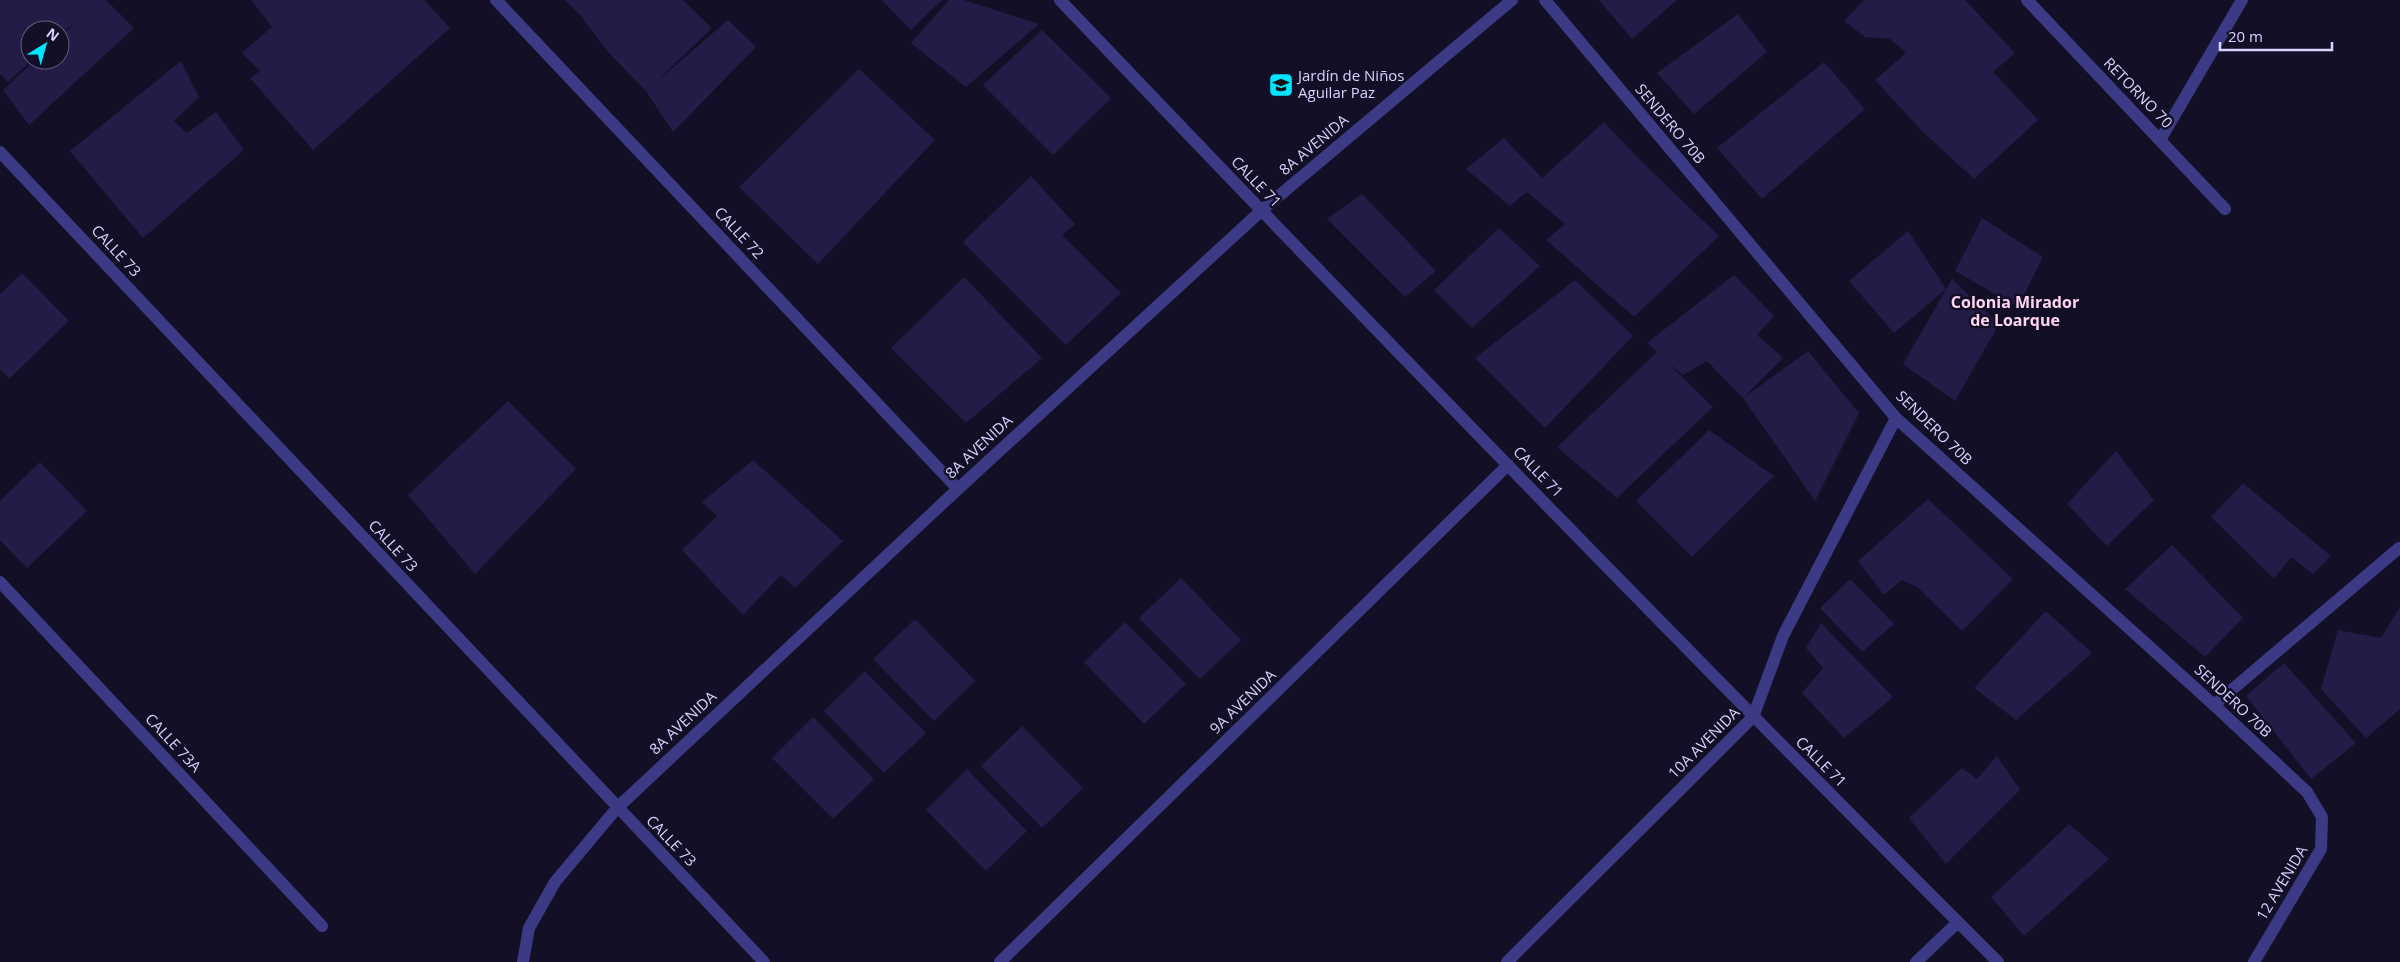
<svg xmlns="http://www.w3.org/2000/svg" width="2400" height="962" font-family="'Open Sans',sans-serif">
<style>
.building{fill:#241b47}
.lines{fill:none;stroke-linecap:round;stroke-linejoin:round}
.minor{stroke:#3d3a85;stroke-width:12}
.tertiary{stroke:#3d3a85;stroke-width:12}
.labels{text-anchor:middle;stroke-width:5;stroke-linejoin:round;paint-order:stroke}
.poi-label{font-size:15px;fill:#d9d4ff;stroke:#130f26;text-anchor:start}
.street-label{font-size:15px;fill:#d9d4ff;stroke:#130f26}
.neighbourhood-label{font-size:16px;font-weight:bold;fill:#ffd6f0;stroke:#130f26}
</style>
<rect width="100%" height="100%" fill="#130f26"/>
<g class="building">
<path d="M0 0H106L134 28 29 125 3 90 35 60H60V37L82 16 60 35V30H30V60H32L8 82 0 74Z"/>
<path d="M251 0H424L450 28 313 150 250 78 260 71 242 53 272 27Z"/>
<path d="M565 0H683L712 28 654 84 728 20 756 47 673 132 646 91 609 53 580 15Z"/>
<path d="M882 0H942L911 30Z"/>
<path d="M949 0H964L1039 24 966 87 911 43Z"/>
<path d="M1599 0H1677L1632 39Z"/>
<path d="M1864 0H1965L2015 53 1993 72 2038 120 1974 179 1922 131 1875 80 1906 53 1890 39 1865 37 1844 21Z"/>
<path d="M1738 14 1767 52 1694 114 1657 73Z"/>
<path d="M1042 30 1111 98 1053 155 983 85Z"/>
<path d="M181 61 199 97 174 121 187 133 216 112 244 150 143 238 70 151Z"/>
<path d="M1824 62 1865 109 1762 199 1717 148Z"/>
<path d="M859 69 935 140 818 264 739 187Z"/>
<path d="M1604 122 1641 161 1719 236 1634 317 1546 240 1565 224 1527 192 1510 206 1466 169 1504 138 1542 178Z"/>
<path d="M1031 176 1075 224 1062 235 1121 293 1066 345 963 242Z"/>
<path d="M1362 194 1436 271 1405 297 1327 219Z"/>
<path d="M1982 218 2043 257 2018 307 1955 271Z"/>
<path d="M1499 228 1540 266 1472 328 1434 290Z"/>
<path d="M1908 231 1946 289 1894 333 1849 281Z"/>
<path d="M22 273 69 321 9 379 0 369V294Z"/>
<path d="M1734 275 1774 316 1757 335 1783 358 1743 398 1808 351 1859 413 1815 501 1743 398 1707 361 1683 375 1667 362 1713 407 1617 498 1557 447 1657 352 1647 343Z"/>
<path d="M964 277 1042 358 966 423 891 348Z"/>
<path d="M1952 279 1999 324 1955 401 1903 364Z"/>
<path d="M1575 280 1633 336 1545 428 1475 358Z"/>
<path d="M508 401 576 469 475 574 408 495Z"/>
<path d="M1709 430 1774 476 1692 557 1636 501Z"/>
<path d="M2116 451 2154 500 2107 546 2067 504Z"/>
<path d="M753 460 843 541 795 588 781 575 743 615 682 550 717 516 702 502Z"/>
<path d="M40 462 87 511 27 568 0 540V501Z"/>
<path d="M2243 483 2331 556 2313 574 2291 557 2274 579 2211 517Z"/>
<path d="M1928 499 2013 579 1962 631 1917 587 1902 580 1884 595 1858 561Z"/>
<path d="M2172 545 2243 618 2205 657 2125 589Z"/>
<path d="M1181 578 1241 640 1200 679 1139 618Z"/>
<path d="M1850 579 1894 624 1862 652 1820 608Z"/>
<path d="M2400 607V709L2366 738 2321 689 2338 630 2381 638Z"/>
<path d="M2046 611 2092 653 2016 720 1974 688Z"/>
<path d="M915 619 975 681 934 721 873 659Z"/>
<path d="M1125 622 1186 684 1144 724 1084 662Z"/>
<path d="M1821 623 1893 697 1844 738 1802 693 1823 668 1806 648Z"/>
<path d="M2284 663 2356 743 2311 779 2246 696Z"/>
<path d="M865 671 926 733 884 773 824 711Z"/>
<path d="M813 717 874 779 833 819 772 758Z"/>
<path d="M1022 726 1083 788 1042 828 981 766Z"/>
<path d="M1997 756 2020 790 1946 864 1909 818 1962 768 1977 779Z"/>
<path d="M967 769 1027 831 986 871 926 810Z"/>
<path d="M2069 824 2109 859 2024 936 1991 897Z"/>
</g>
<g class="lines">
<g class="minor">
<path d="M496 0 958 489"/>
<path d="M1545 0 1896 418 2214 705 2307 792 2322 817 2321 849 2254 962"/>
<path d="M2027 0 2225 209"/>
<path d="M2160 140 2242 0"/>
<path d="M0 152 764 962"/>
<path d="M0 582 322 926"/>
<path d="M2214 705 2399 548"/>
<path d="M523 962 529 928 555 882 617 808 958 489 1261 211 1512 0"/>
<path d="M1000 962 1508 465"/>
<path d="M1507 962 1753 717 1783 636 1896 418"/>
<path d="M1916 962 1958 922"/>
</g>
<path class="tertiary" d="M1060 0C1369 324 1681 646 1998 962"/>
</g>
<defs>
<symbol id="school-square" viewBox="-11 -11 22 22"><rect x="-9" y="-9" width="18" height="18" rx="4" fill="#00e5ff" stroke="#130f26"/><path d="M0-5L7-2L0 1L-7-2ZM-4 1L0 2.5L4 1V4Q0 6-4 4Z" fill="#111"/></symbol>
</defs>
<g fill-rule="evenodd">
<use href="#school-square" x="1267" y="71" width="28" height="28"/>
</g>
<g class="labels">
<g class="poi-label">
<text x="1298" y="81">Jardín de Niños<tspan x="1298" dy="17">Aguilar Paz</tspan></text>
</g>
<g class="street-label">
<text transform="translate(2138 93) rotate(46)" y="5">RETORNO 70</text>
<text transform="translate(1670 124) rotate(50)" y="5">SENDERO 70B</text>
<text transform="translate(1314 145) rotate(-40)" y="5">8A AVENIDA</text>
<text transform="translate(1256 182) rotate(46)" y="5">CALLE 71</text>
<text transform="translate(739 233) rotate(47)" y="5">CALLE 72</text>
<text transform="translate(116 251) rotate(47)" y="5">CALLE 73</text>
<text transform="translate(1934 428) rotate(44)" y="5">SENDERO 70B</text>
<text transform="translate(979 447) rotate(-43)" y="5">8A AVENIDA</text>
<text transform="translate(1538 472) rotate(46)" y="5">CALLE 71</text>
<text transform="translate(393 546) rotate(47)" y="5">CALLE 73</text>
<text transform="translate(2233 701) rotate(43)" y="5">SENDERO 70B</text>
<text transform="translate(1243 702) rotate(-44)" y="5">9A AVENIDA</text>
<text transform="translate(683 723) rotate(-43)" y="5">8A AVENIDA</text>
<text transform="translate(173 743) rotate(47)" y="5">CALLE 73A</text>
<text transform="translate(1704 743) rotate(-45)" y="5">10A AVENIDA</text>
<text transform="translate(1821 762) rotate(45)" y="5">CALLE 71</text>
<text transform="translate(671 841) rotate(46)" y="5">CALLE 73</text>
<text transform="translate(2282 883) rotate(-59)" y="5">12 AVENIDA</text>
</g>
<g class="neighbourhood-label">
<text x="2015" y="308">Colonia Mirador<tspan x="2015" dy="18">de Loarque</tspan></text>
</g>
</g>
<g transform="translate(45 45) rotate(37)"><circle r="24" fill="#130f26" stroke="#625e7d"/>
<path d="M0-4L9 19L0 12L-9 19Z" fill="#00e5ff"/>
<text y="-8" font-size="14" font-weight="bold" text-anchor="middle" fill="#d9d4ff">N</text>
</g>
<path d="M2220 42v8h112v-8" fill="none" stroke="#d9d4ff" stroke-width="2.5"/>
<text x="2228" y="42" font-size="15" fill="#d9d4ff" stroke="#130f26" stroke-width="4" paint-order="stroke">20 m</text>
</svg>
